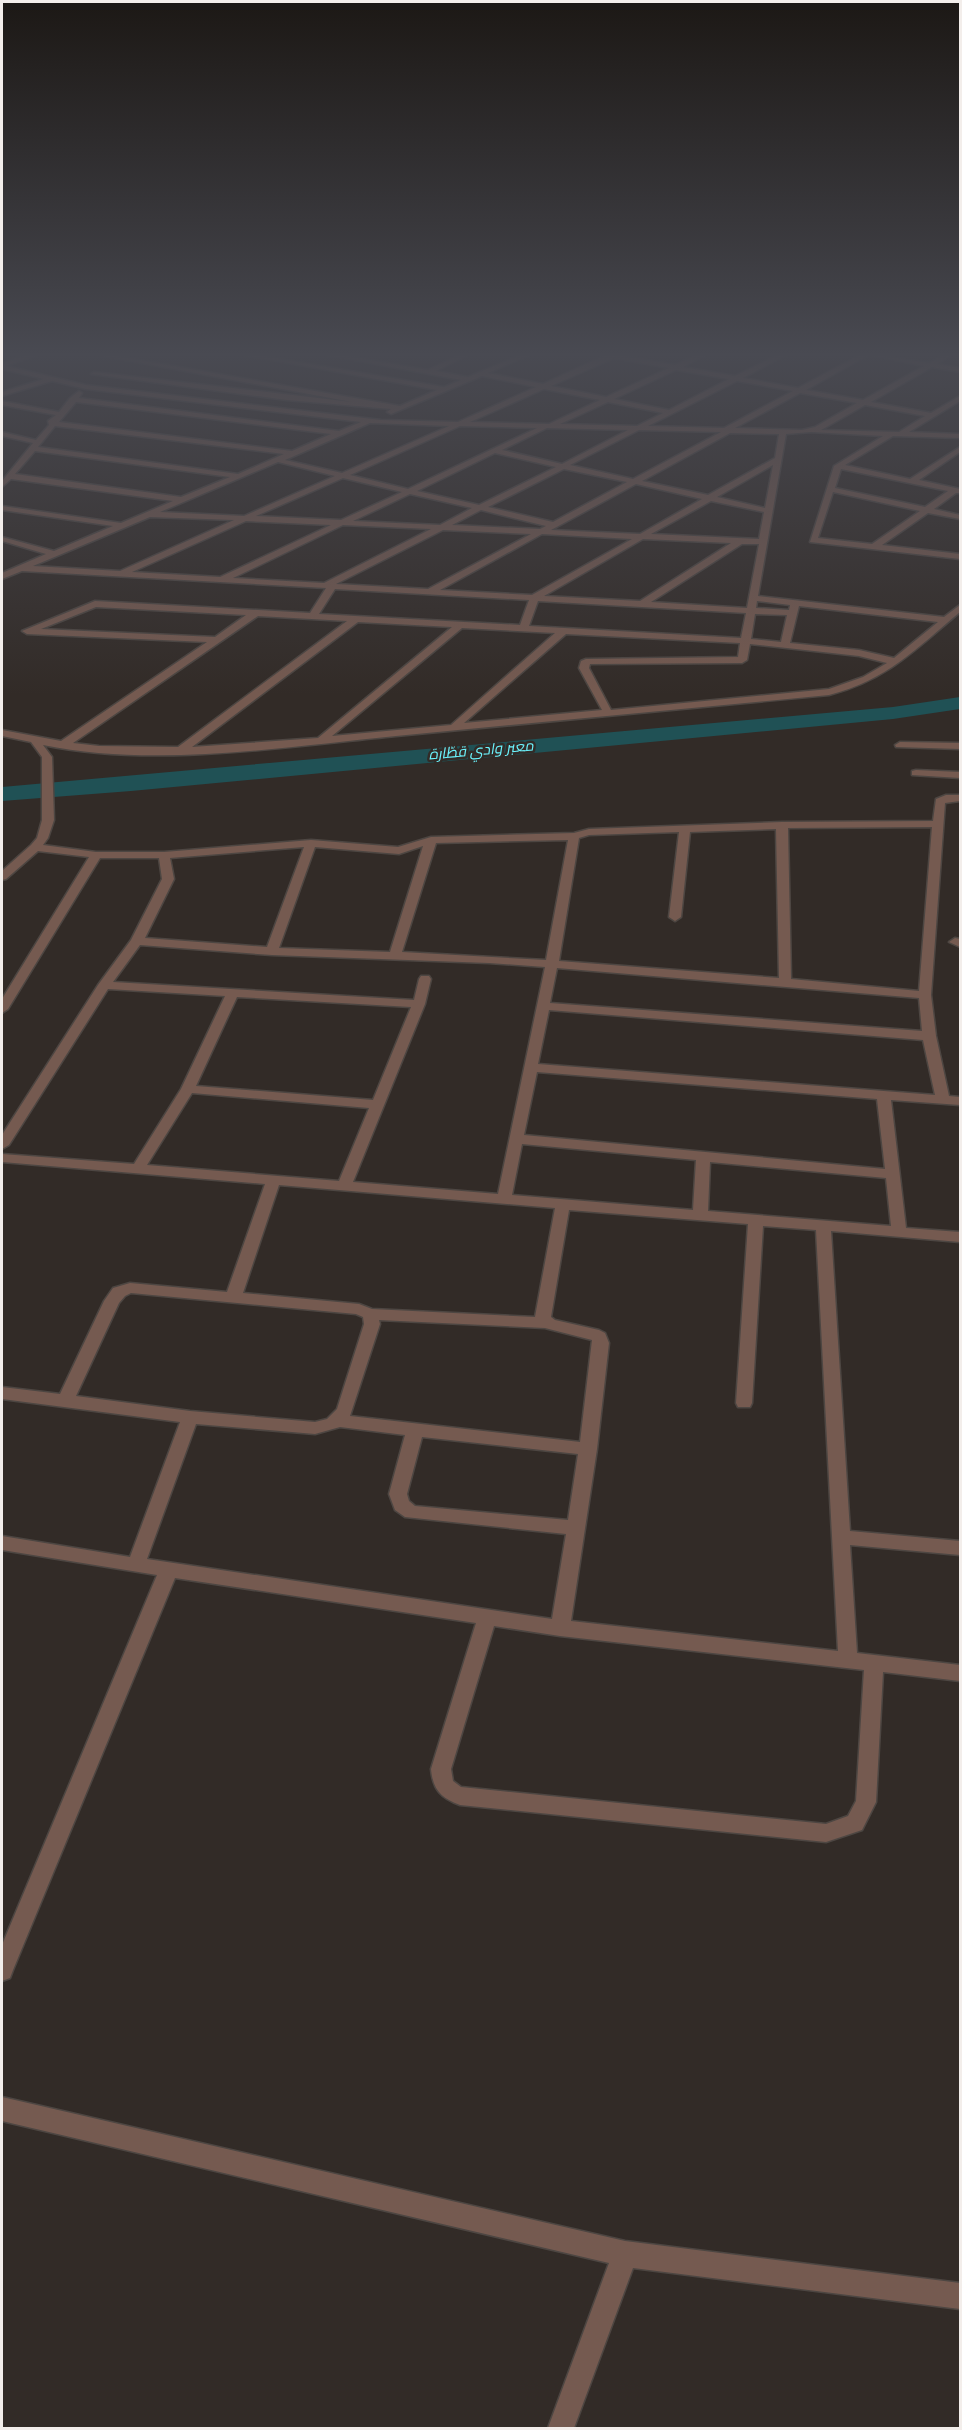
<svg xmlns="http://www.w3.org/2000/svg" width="962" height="2430" font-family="Lato,Cairo,sans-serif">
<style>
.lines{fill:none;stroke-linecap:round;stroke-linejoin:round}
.river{fill:#205155;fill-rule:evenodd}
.street-casing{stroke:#4d4642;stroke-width:3}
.street{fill:#755a50;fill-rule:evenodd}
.labels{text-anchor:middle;stroke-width:5;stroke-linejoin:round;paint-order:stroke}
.far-water-label{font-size:15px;font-style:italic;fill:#6bf3fc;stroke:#322b27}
</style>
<rect width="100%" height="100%" fill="#322b27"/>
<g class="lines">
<path class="river" d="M960 697V709L893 719 131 791 2 801V787L893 707Z"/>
<defs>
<g id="street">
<path d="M27 355H36L6 366 86 385 381 420 458 422 536 387 482 376 391 414 387 412 391 409 287 400 91 374 94 372 352 402 104 356 111 355 400 406 437 390 244 355H257L444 387 461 380 328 355H341L428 370 459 355H467L436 371 468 377 521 355H529L488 373 543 384 606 355H619L675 365 697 355H705L683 367 735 376 778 355H786L743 378 798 388 860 355H868L806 390 863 400 924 366 872 355 930 363 944 355H951L937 364 960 368V372L932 367 871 402 931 413 960 396V401L909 432 960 434V438L893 436 845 465 910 479 960 447V452L919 480 960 489V493H956L934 509 960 515V519L928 513 882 545 960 554V559L810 542 834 466 883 436 811 432 786 434 758 596 944 617 960 605V612C916 649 887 680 829 695 685 709 540 722 396 736 284 747 153 768 43 745L52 757 54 820 48 838 43 845 96 852H164L311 840 398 847 431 837 574 833 589 829 782 822 933 821 936 799 946 795H960V801L945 803 931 995 936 1036 949 1096 960 1097V1105L891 1100 906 1228 960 1232V1242L831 1231 850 1531 960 1541V1555L850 1545 857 1653 960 1665V1681L883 1672 876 1802 862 1830 826 1842 460 1805C441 1798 433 1790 431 1769L476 1623 175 1578 13 1970 10 1978 2 1981V1945L157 1575 2 1550V1536L130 1557 180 1422 2 1399V1387L60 1394 104 1301 113 1288 130 1283 227 1292 265 1184 2 1162V1154L134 1164 181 1089 225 996 108 989 9 1145 2 1149V1135L98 985 131 940 162 879 159 858H100L8 1009 2 1013V999L89 857 38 851 6 879 2 880V871L31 845 37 838 42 820V757L31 742 2 736V730L61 741 207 642 27 634 22 631 95 601 310 613 326 588 22 571 2 579V573L46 554 2 541V537L54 551 113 526 2 510V506L121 523 173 501 11 479 2 487V481L33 443 2 436V432L36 440 49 425 48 421 56 415 2 405V401L59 412 70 398 79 391 82 393 79 398 339 431 361 422 86 389 52 381 2 396V392L44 379 2 369V363ZM614 358 669 368 606 397 551 386ZM676 370 729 379 669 410 614 399ZM737 381 793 391 724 428 648 426ZM544 389 600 400 549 424 470 422ZM800 393 857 403 815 427 802 430 735 428ZM76 402 331 434 292 451 59 422ZM608 402 663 413 637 426 560 424ZM865 405 925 416 899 432 821 430ZM370 423 449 426 342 473 285 460ZM55 426 284 454 238 474 38 447ZM460 426 537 428 408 489 350 475ZM547 428 628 430 562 464 502 450ZM639 430 721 432 633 479 570 465ZM730 433 779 434 775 458 708 495 642 481ZM35 451 230 477 181 497 15 474ZM495 453 556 467 479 505 417 491ZM278 462 335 476 244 516 160 512ZM773 465 765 508 717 497ZM564 469 627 482 553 522 488 507ZM841 469 948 491 925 507 835 488ZM343 478 402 492 341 520 256 516ZM636 484 702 499 640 534 551 530ZM833 492 920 511 872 544 818 538ZM410 494 472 508 440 525 353 521ZM711 501 764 512 759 539 651 534ZM481 510 546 526 540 529 452 525ZM150 517 234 520 120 571 33 566ZM246 521 331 525 220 577 132 572ZM343 525 431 529 324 583 233 578ZM443 530 531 534 428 589 336 584ZM542 534 632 539 532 595 440 590ZM643 539 731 543 640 601 544 596ZM742 544H759L747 608 651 602ZM335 589 529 600 520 625 319 614ZM538 601 746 613 741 638 529 626ZM757 601 790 605 789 610 756 608ZM799 606 938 622 894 658 859 650 790 643ZM96 607 246 615 215 637 41 629ZM755 614 787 615 781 642 751 639ZM258 616 347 621 178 747 99 746 73 743ZM358 622 452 627 318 738 192 747ZM462 628 555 633 451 725 332 736ZM566 634 740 643 738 657 586 659 581 661 579 668 602 710 464 723ZM750 644 859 656 887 663 863 677 829 689 611 710 589 668 590 664 742 663 747 660ZM932 827 919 991 791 979 788 828ZM776 829 779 978 559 961 579 838 589 835 679 832 669 917 675 921 681 917 690 832ZM568 840 546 960 402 952 436 843ZM423 846 390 952 279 948 315 847 399 854ZM304 847 267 947 145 938 174 879 170 858ZM140 945 272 955 489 963 545 967 498 1194 353 1182 425 1004 431 979 429 976H421L419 979 414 1000 113 982ZM557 968 919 998 922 1031 550 1003ZM237 997 411 1007 373 1100 196 1086ZM549 1010 923 1040 935 1095 538 1064ZM537 1072 877 1099 885 1169 524 1135ZM192 1093 369 1108 339 1181 147 1165ZM522 1144 696 1160 693 1210 512 1195ZM710 1162 886 1178 891 1226 708 1211ZM279 1185 555 1208 535 1317 372 1309 359 1304 243 1293ZM569 1210 748 1224 736 1403 738 1407H750L752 1403 763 1226 816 1230 838 1651 571 1621 597 1449 609 1343 605 1333 599 1330 555 1320 551 1317ZM131 1293 356 1314 363 1317 364 1324 337 1409 327 1419 315 1422 190 1411 76 1396 119 1303 125 1296ZM379 1320 545 1328 592 1340 580 1442 350 1416 380 1324ZM196 1424 315 1434 340 1427 405 1435 389 1494 395 1510 405 1517 566 1534 552 1619 147 1559ZM422 1437 578 1454 568 1520 415 1506 409 1501 407 1494ZM494 1626 560 1636 864 1670 856 1801 848 1816 826 1824 461 1787 453 1781 451 1769Z"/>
<path d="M900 742 960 743V749L896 747 895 745Z"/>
<path d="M916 770 960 772V778L912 775V771Z"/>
<path d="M955 938 960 939V947L949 942Z"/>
<path d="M2 2097 625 2241 960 2283V2309L633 2268 574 2428H548L609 2263 2 2121Z"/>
</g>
</defs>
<use href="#street" class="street-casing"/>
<use href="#street" class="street"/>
</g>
<linearGradient id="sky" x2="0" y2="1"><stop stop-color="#1c1815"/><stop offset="0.51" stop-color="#494a52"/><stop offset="1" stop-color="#494a52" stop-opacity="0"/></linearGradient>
<rect width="962" height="695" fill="url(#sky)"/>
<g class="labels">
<g class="far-water-label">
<text transform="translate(481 750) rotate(-5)" y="5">معبر وادي قطّارة</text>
</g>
</g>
<rect width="962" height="2430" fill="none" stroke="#f3eeeb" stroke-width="6"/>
</svg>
